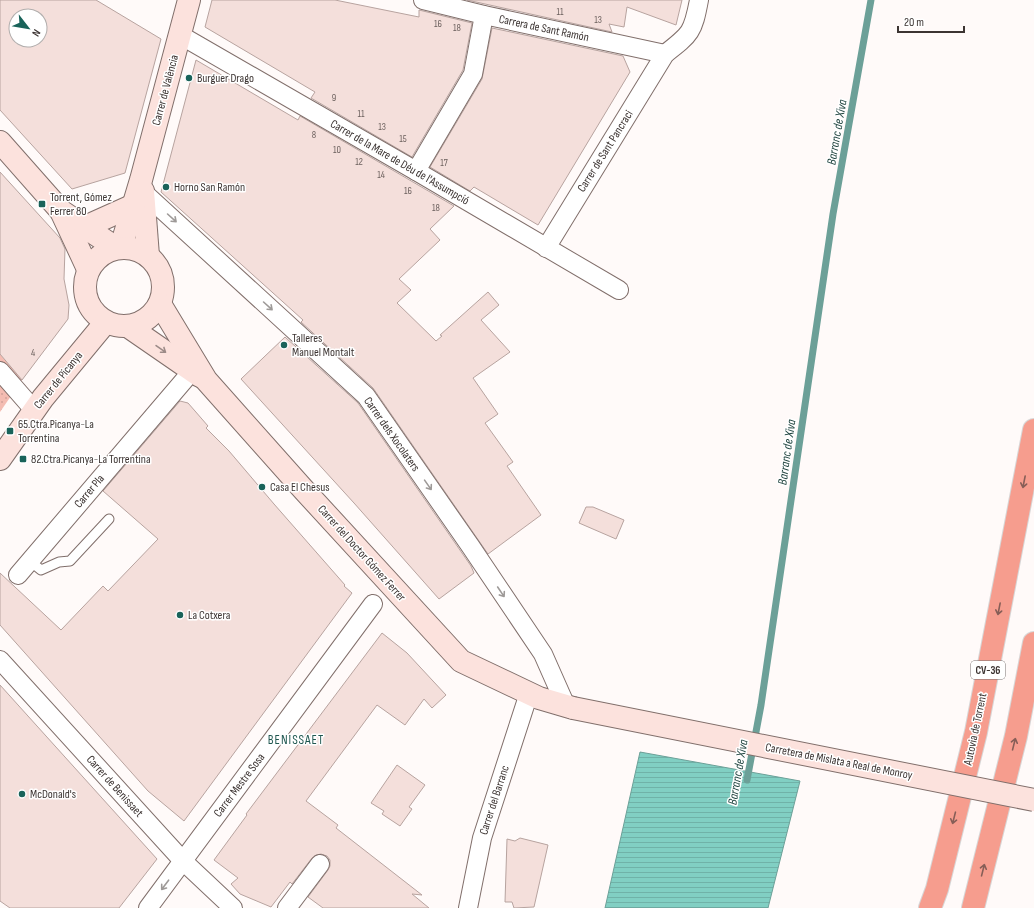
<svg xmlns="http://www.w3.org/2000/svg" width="1034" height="908" font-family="'Sofia Sans Condensed',sans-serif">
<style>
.park{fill:url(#park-dots)}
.water{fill:url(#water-rules);stroke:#6ca098}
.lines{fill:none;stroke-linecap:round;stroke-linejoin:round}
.stream{stroke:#6ca098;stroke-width:7}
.building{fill:#f4dfdb;stroke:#b7a39f;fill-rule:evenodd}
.lane-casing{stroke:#816f6b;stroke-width:11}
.street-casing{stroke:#816f6b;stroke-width:20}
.secondary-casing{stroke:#816f6b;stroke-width:24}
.highway-casing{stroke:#d8d6d6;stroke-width:24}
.lane{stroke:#fff;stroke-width:9}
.street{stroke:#fff;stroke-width:18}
.secondary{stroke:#fce2dd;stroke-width:22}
.highway{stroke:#f69d8e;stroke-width:22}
.secondary-bridge-casing{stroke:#816f6b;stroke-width:24;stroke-linecap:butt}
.secondary-bridge{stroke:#fce2dd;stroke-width:22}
.oneway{stroke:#9e9a98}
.oneway2{stroke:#9c8b88}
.oneway3{stroke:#865e57}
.poi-dot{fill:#19635a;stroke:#fff;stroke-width:1.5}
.labels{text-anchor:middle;stroke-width:3;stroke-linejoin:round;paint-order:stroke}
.number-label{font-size:10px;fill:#6a5f5c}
.shield{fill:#fff;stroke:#767170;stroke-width:1}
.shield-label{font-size:11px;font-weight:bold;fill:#3c3432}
.street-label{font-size:12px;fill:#3c3432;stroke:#fff}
.poi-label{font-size:12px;fill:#3c3432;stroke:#fff;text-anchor:start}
.water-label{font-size:13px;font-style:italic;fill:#1a3f3a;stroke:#fff}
.neighbourhood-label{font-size:13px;letter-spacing:1px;fill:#1f5750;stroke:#fff}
</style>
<defs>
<pattern id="park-dots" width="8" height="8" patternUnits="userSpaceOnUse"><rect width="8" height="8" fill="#f4bcb2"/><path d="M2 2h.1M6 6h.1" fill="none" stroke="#d2a29a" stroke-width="1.8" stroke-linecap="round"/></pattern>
<pattern id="water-rules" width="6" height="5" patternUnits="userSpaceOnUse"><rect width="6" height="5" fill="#81cfc3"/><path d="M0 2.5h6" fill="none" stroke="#70b2a8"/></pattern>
</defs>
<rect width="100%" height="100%" fill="#fffaf9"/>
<path class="park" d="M0 354 22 380 0 412Z"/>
<path class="water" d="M640 752 800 781 768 908H605Z"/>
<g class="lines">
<path class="stream" d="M747 780 761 705 833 214 871 0"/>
</g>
<g class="building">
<path d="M0 0H96L161 39 125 173 72 189 0 110ZM16 16H40V40H16Z"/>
<path d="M212 0H335L419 17V10L472 23 463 70 412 157 311 98 315 92 205 27Z"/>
<path d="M467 0H682L676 25 627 7 624 27 609 24 612 32Z"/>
<path d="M492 28 623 56 630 72 538 225 474 187 470 191 430 167 482 79Z"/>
<path d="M196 60 298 120 300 116 454 206 430 229 440 240 399 279 411 290 397 303 436 341 442 336 440 335 488 292 499 305 481 320 510 352 473 378 498 414 485 423 513 462 507 466 541 515 488 554 373 388 301 322 303 320 161 192Z"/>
<path d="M0 172 60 238 65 249 64 279 69 305 68 319 22 380 0 354Z"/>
<path d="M285 337 358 403 471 566 474 573 439 599 354 503 241 379Z"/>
<path d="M180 401 188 403 195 411 208 426 206 428 229 451 274 504 345 585 344 586 352 593 184 821 148 791 0 625V573L61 630 103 586 108 591 158 539 103 491Z"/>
<path d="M586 507H593L624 520 616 539 579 523Z"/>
<path d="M382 633 407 653 446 695 432 708 424 699 405 725 377 705 306 801 338 825 336 828 422 895 412 894 429 908H323L308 897 328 870 330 866V860L327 856 321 854 316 855 312 858 292 884 290 882 271 907 240 894 231 884 238 878 214 860 247 815 246 814Z"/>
<path d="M0 685 157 859 119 908H10L0 901Z"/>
<path d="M397 765 425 785 409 807 412 809 400 826 382 814 384 811 371 803Z"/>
<path d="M520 838 548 845 534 907 514 908 512 902H505L507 839 515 841Z"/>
</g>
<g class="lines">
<defs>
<path id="lane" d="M30 561 41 570 59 562 70 561 109 519"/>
<g id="street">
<path d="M423 0 484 15 665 54"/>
<path d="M180 35 416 171 619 290"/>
<path d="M416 171 473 74 484 15"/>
<path d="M143 192 366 396 471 547 543 654 566 706"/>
<path d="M546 248 665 54C691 34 693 32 699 0"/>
<path d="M0 371 34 410"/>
<path d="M18 575 192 371"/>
<path d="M0 660 183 861 233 908"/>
<path d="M148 908 373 604"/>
<path d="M287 908 320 864"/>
<path d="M468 908 482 838 529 693"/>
</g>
<g id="secondary">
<path d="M0 142 61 211 116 248"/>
<path d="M143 191 148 256"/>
<path d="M61 211 88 269"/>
<path d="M85 227 134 205"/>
<path d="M121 247 141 180 189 0"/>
<circle cx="124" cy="287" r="39"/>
<path d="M160 304 206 380 303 489 461 661 539 698 573 708"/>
<path d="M129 327 200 376"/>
<path d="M0 459 43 398 105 323"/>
</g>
<g id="highway">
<path d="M930 908 937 889 976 732 1034 430"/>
<path d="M973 908 1016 736 1034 643"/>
</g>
</defs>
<use href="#lane" class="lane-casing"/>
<use href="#street" class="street-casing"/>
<use href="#secondary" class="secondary-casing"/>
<use href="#highway" class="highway-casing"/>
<use href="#lane" class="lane"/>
<use href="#street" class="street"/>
<use href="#secondary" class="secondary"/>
<use href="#highway" class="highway"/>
<defs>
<path id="secondary-bridge" d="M573 708 1034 800"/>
</defs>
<use href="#secondary-bridge" class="secondary-bridge-casing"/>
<use href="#secondary-bridge" class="secondary-bridge"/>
</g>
<defs><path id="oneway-shaft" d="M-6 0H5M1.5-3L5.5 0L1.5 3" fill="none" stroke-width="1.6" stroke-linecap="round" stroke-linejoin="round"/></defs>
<g class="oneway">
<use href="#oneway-shaft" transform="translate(172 218) rotate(42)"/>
<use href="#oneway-shaft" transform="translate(268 306) rotate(42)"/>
<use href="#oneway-shaft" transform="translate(428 485) rotate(55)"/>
<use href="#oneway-shaft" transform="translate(501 592) rotate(56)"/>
<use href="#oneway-shaft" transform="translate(165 885) rotate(127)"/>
</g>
<use class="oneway2" href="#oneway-shaft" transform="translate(161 349) rotate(35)"/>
<g class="oneway3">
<use href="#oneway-shaft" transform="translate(1024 482) rotate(101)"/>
<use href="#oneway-shaft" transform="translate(999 609) rotate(101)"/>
<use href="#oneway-shaft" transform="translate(1014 744) rotate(-76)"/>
<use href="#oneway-shaft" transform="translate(954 818) rotate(104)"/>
<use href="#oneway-shaft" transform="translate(983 870) rotate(-76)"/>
</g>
<g class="poi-dot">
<circle cx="189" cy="78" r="4"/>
<circle cx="166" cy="187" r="4"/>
<rect x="38" y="200" width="8" height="8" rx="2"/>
<circle cx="284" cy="345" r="4"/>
<rect x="6" y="427" width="8" height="8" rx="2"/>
<rect x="19" y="455" width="8" height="8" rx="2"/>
<circle cx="262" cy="487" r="4"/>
<circle cx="180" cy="615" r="4"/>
<circle cx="22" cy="794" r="4"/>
</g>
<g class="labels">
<g class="number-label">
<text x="560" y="15">11</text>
<text x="598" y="23">13</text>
<text x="438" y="27">16</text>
<text x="457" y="31">18</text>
<text x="334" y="101">9</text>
<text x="361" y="117">11</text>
<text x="382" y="130">13</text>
<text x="314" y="138">8</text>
<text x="403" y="142">15</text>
<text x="337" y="153">10</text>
<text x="359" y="165">12</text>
<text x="444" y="166">17</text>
<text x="381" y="178">14</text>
<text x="408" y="194">16</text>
<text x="436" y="211">18</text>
<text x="33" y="356">4</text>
</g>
<rect class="shield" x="971" y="661" width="34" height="18" rx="3"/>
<g class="shield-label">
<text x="988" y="674">CV-36</text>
</g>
<g class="street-label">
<text transform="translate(544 28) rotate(12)" y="4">Carrera de Sant Ramón</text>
<text transform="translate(165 90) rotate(-75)" y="4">Carrer de València</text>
<text transform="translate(605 151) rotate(-58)" y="4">Carrer de Sant Pancraci</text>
<text transform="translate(400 162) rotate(30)" y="4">Carrer de la Mare de Déu de l'Assumpció</text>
<text transform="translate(58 380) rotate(-51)" y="4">Carrer de Picanya</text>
<text transform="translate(392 434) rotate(55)" y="4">Carrer dels Xocolaters</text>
<text transform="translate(89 491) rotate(-50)" y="4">Carrer Pla</text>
<text transform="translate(362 553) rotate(48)" y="4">Carrer del Doctor Gómez Ferrer</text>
<text transform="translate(975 729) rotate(-78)" y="4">Autovia de Torrent</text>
<text transform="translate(839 761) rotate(11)" y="4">Carretera de Mislata a Real de Monroy</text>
<text transform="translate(239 785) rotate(-53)" y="4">Carrer Mestre Sosa</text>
<text transform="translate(115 786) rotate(48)" y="4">Carrer de Benissaet</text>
<text transform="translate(494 800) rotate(-72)" y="4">Carrer del Barranc</text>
</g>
<g class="poi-label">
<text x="197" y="82">Burguer Drago</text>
<text x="174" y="191">Horno San Ramón</text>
<text x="50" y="201">Torrent, Gómez<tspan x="50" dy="14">Ferrer 80</tspan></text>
<text x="292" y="342">Talleres<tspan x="292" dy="14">Manuel Montalt</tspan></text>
<text x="18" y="428">65.Ctra.Picanya-La<tspan x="18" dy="14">Torrentina</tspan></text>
<text x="31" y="463">82.Ctra.Picanya-La Torrentina</text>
<text x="270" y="491">Casa El Chesus</text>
<text x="188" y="619">La Cotxera</text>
<text x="30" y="798">McDonald's</text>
</g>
<g class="water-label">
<text transform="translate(836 132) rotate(-80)" y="5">Barranc de Xiva</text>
<text transform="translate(786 452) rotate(-82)" y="5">Barranc de Xiva</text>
<text transform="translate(737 772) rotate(-80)" y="5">Barranc de Xiva</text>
</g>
<g class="neighbourhood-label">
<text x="296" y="744">BENISSAET</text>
</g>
</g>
<g transform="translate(28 28) rotate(121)"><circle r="19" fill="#ffffff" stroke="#b1aead"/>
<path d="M0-3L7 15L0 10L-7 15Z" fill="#19635a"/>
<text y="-6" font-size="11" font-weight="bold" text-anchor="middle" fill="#3c3432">N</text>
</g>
<path d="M898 26v6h66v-6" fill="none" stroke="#3c3432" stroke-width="2"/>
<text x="904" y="26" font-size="12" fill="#3c3432" stroke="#ffffff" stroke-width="3" paint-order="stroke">20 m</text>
</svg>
